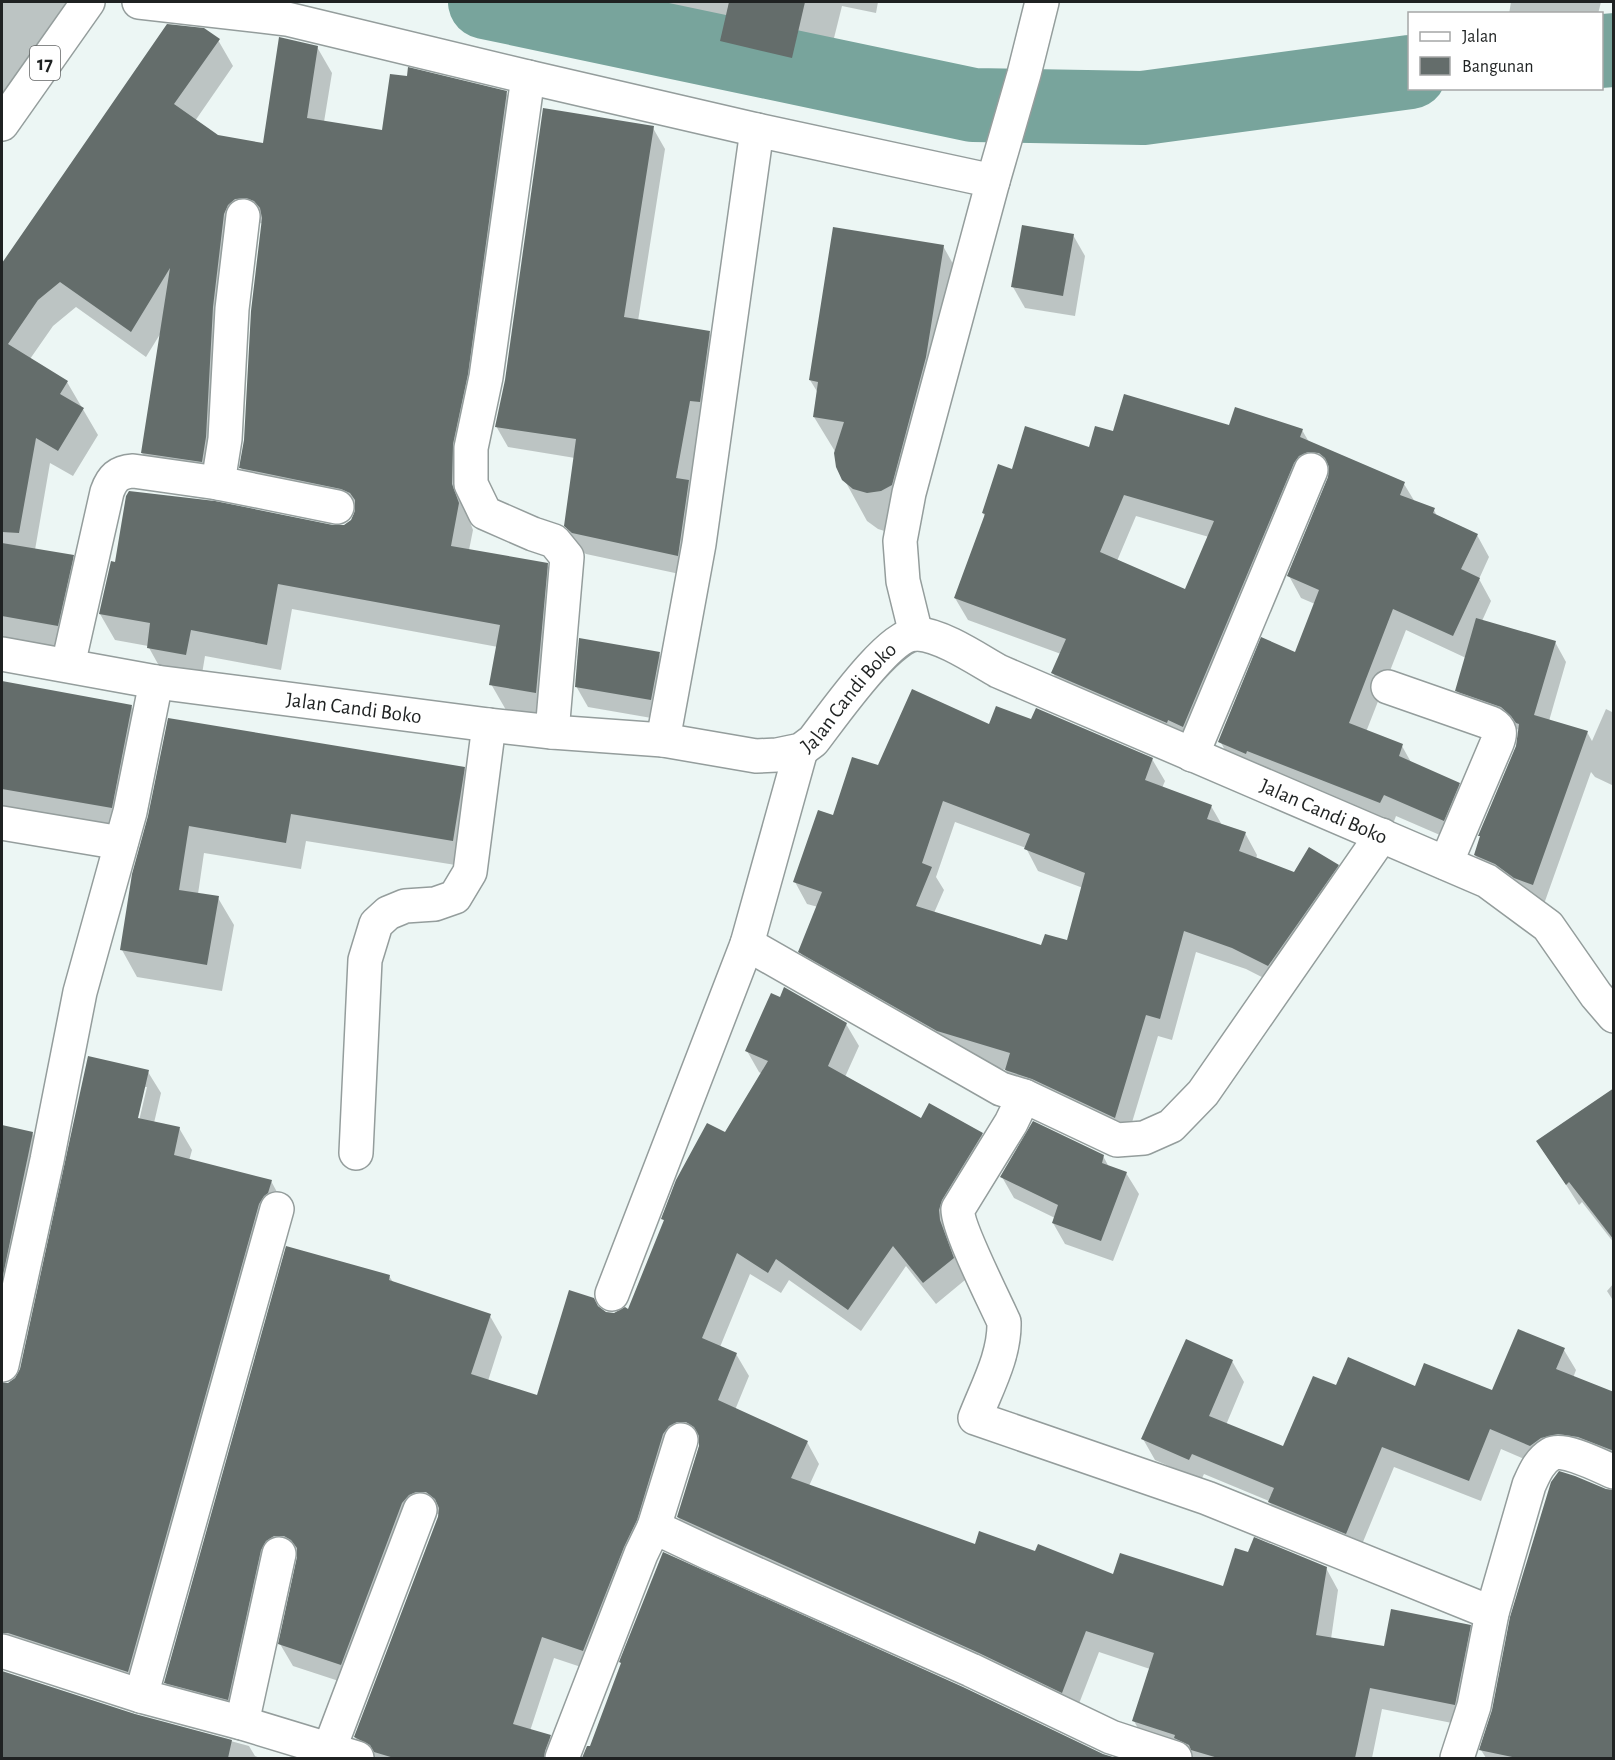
<svg xmlns="http://www.w3.org/2000/svg" width="1615" height="1760" font-family="'Alegreya Sans',sans-serif">
<style>
.shadow{fill:#0003;fill-rule:evenodd}
.lines{fill:none;stroke-linecap:round;stroke-linejoin:round}
.river{stroke:#78a49c;stroke-width:74}
.building{fill:#646d6b;fill-rule:evenodd}
.minor-casing{stroke:#949d9c;stroke-width:36}
.highway-casing{stroke:#949d9c;stroke-width:36}
.minor{stroke:#fff;stroke-width:33}
.highway{stroke:#fff;stroke-width:33}
.labels{text-anchor:middle;stroke-width:4.5;stroke-linejoin:round;paint-order:stroke}
.shield{fill:#fff;stroke:#626464;stroke-width:1.5}
.shield-label{font-size:20px;font-weight:bold;fill:#1f2222}
.street-label{font-size:21px;fill:#1f2222;stroke:#fff}
</style>
<rect width="100%" height="100%" fill="#ecf6f4"/>
<g class="shadow">
<path d="M2 2H73L2 115Z"/>
<path d="M575 2H878L876 13 842 6 829 58 819 55 811 91 741 74 722 40 610 14 608 10Z"/>
<path d="M1511 2H1601L1598 14H1509Z"/>
<path d="M168 26 218 40 233 66 195 121 217 136 264 145 317 47 332 73 324 122 383 132 506 93 521 118 466 511 473 530 469 550 547 565 562 590 550 719 506 710 491 684 498 647 292 609 281 670 205 656 201 680 163 673 148 646 115 640 100 614 112 563 344 526 352 521 355 514 256 494 241 468 245 440 263 223 251 224 220 464 157 479 142 453 162 331 146 357 76 307 53 326 30 359 67 382 98 435 73 476 50 463 35 550 73 557 87 582 72 651 2 640V265Z"/>
<path d="M653 128 665 149 638 321 709 333 721 354 702 421 690 485 700 503 689 576 586 554 577 547 565 525 575 458 508 447 496 426Z"/>
<path d="M1073 235 1085 256 1075 316 1025 308 1013 287Z"/>
<path d="M943 246 966 287 891 533 878 529 867 521 844 479 836 453 814 417 818 393 810 380Z"/>
<path d="M1230 427 1302 430 1309 442 1404 484 1415 502 1434 510 1438 518 1477 535 1489 557 1479 579 1491 601 1482 621 1555 642 1566 662 1549 721 1587 732 1592 741 1606 709 1614 713V786L1595 777 1591 772 1544 904 1487 874 1475 855 1517 746 1520 731 1514 727 1468 710 1457 690 1466 658 1406 630 1366 732 1402 746 1412 764 1459 784 1471 805 1456 842 1396 816 1393 824 1232 763 1220 741 1296 654 1315 604 1301 598 1289 576 1330 474 1322 473 1196 748 1065 695 1053 673 1061 654 968 620 955 598 985 517 983 513 1013 471 1090 449 1114 432ZM1136 516 1209 537 1186 591 1117 561Z"/>
<path d="M659 654 671 675 663 720 588 707 576 686Z"/>
<path d="M2 683 131 706 146 732 126 834 2 811Z"/>
<path d="M1032 721 1152 759 1165 781 1162 788 1211 806 1222 825 1245 833 1257 855 1256 859 1295 874 1338 866 1350 887 1281 987 1246 969 1196 952 1172 1040 1158 1036 1127 1139 1019 1091 1006 1070 951 1053 812 973 800 951 818 907 807 904 795 882 834 817 879 767 989 726ZM955 822 1026 848 1038 871 1083 888 1068 942 1042 947 934 913 944 890 936 877Z"/>
<path d="M464 768 479 795 468 867 306 841 301 869 204 853 198 894 218 898 234 925 222 991 137 977 122 950 150 816Z"/>
<path d="M846 1024 859 1046 845 1077 921 1120 982 1134 994 1156 952 1243 965 1280 936 1304 906 1266 861 1331 789 1280 781 1293 750 1274 720 1347 736 1354 749 1376 735 1410 807 1442 819 1464 809 1486 975 1546 1036 1553 1114 1576 1224 1588 1249 1554 1326 1568 1338 1590 1331 1639 1385 1648 1470 1626 1482 1648 1467 1726 1382 1709 1372 1758H1188L1146 1743 1134 1721 1150 1669 1099 1652 1075 1714 691 1539 678 1517 700 1443H689L596 1672 554 1658 530 1731 550 1736 562 1758H368L355 1737 439 1514 429 1513 354 1686 293 1666 280 1644 297 1557H287L240 1721 178 1704 166 1683 389 1276 393 1282 490 1316 502 1337 488 1381 538 1397 598 1308 605 1313 615 1314 629 1310 665 1222 663 1219 725 1134 762 1074 759 1072 747 1051Z"/>
<path d="M148 1072 161 1093 154 1123 179 1128 192 1150 189 1161 271 1181 283 1203 140 1693 2 1659V1384H9L17 1378ZM144 1087H147L138 1125H135Z"/>
<path d="M2 1126 32 1133 45 1155 2 1355Z"/>
<path d="M1614 1126V1243L1582 1202 1579 1205 1538 1141Z"/>
<path d="M1103 1156 1109 1167 1126 1173 1139 1194 1113 1261 1065 1244 1053 1223 1055 1218 1014 1198 1002 1177Z"/>
<path d="M1614 1283V1302L1607 1291Z"/>
<path d="M1564 1350 1576 1370 1573 1378 1614 1394V1466L1543 1467 1501 1449 1481 1501 1394 1467 1358 1554 1282 1523 1269 1501 1204 1474 1201 1480 1155 1460 1143 1439 1232 1361 1244 1382 1226 1425 1284 1448 1337 1387 1416 1388 1493 1392Z"/>
<path d="M1606 1491 1614 1492V1758H1486L1481 1750Z"/>
<path d="M2 1672 135 1715 249 1746 255 1756 260 1758H2Z"/>
<path d="M588 1747 1088 1748 1094 1758H584Z"/>
</g>
<g class="lines">
<g class="river">
<path d="M485 2 973 105 1143 108 1410 72"/>
<path d="M1602 51 1614 50"/>
</g>
</g>
<g class="building">
<path d="M729 2H805L792 58 720 41Z"/>
<path d="M167 24 204 28 220 39 174 104 218 135 263 143 279 37 318 46 307 118 382 130 390 74 407 76 408 67 507 91 468 374 453 444 452 484 459 503 451 546 548 563 536 693 489 685 500 625 278 584 267 645 191 630 186 655 147 648 150 623 99 614 111 561 115 562 126 496 129 491 215 501 333 525H344L351 520 355 511V500L350 493 341 489 239 468 244 440 251 311 262 218 260 208 254 201 246 198 235 199 228 205 224 214 213 307 206 437 202 462 141 453 170 268 131 332 60 282 38 300 8 344 68 381 60 394 84 408 58 451 36 438 19 533 2 532V263Z"/>
<path d="M543 108 654 126 624 317 710 331 700 402 690 401 676 478 689 480 678 556 572 533 564 526 576 439 495 427 505 380Z"/>
<path d="M1022 225 1074 234 1063 296 1011 287Z"/>
<path d="M833 227 944 245 926 357 892 485 881 491 867 493 853 489 842 480 836 467 834 453 844 422 813 417 818 382 809 380Z"/>
<path d="M1124 394 1229 425 1235 407 1303 429 1300 437 1405 482 1400 495 1435 508 1433 513 1478 534 1461 569 1480 578 1453 636 1393 609 1349 723 1403 744 1399 756 1460 783 1444 821 1384 795 1380 803 1247 751 1246 754 1218 742 1261 637 1295 652 1319 590 1287 576 1328 477 1329 467 1325 458 1319 453 1308 452 1299 456 1294 463 1183 727 1168 720 1167 723 1051 673 1066 639 954 598 985 514 982 513 998 464 1012 469 1025 426 1089 447 1095 426 1113 431ZM1124 495 1214 521 1185 589 1100 552Z"/>
<path d="M2 543 74 555 58 626 2 616Z"/>
<path d="M1476 618 1556 641 1534 715 1588 731 1533 885 1514 878 1495 864 1474 855 1480 836H1478L1516 746 1519 724 1516 723 1511 716 1501 707 1455 691Z"/>
<path d="M579 638 660 652 651 700 575 687Z"/>
<path d="M2 681 132 705 112 808 2 789Z"/>
<path d="M912 689 989 724 996 706 1031 719 1036 708 1153 758 1145 780 1212 805 1207 819 1246 832 1239 851 1294 872 1309 847 1339 865 1268 966 1232 948 1184 931 1160 1019 1146 1015 1115 1118 1032 1079 1005 1070 1010 1053 937 1031 798 952 822 892 793 882 818 810 833 815 852 757 878 765ZM943 801 1030 834 1024 849 1085 873 1067 940 1045 934 1041 945 916 906 932 867 922 863Z"/>
<path d="M168 718 465 767 453 841 291 814 286 843 189 826 179 890 219 896 207 965 120 950 132 874 148 816Z"/>
<path d="M784 987 847 1023 828 1066 921 1118 929 1103 983 1133 942 1200 939 1210 940 1220 954 1258 923 1283 893 1246 848 1310 776 1259 768 1273 737 1253 702 1338 737 1353 718 1400 808 1441 791 1478 975 1544 979 1531 1035 1551 1038 1544 1113 1574 1120 1553 1223 1586 1235 1548 1248 1552 1254 1537 1327 1567 1316 1635 1384 1646 1391 1609 1471 1625 1455 1705 1370 1688 1355 1758H1218L1191 1750 1189 1745 1174 1738 1175 1735 1132 1721 1154 1653 1086 1631 1062 1693 979 1653 677 1517 699 1446V1436L694 1427 686 1422H677L669 1426 663 1434 637 1520 624 1547 583 1651 542 1637 513 1724 551 1735 545 1751 544 1758H394L374 1752 370 1745 354 1737 438 1517 439 1508 435 1499 426 1492H416L409 1495 402 1503 341 1665 278 1644 297 1557V1548L291 1540 284 1536H274L266 1541 261 1550 228 1700 164 1683 286 1246 390 1275 389 1280 491 1314 471 1374 537 1395 569 1290 594 1298 598 1306 606 1312 614 1313 625 1307 628 1309 664 1220 661 1219 676 1180 707 1123 725 1132 768 1061 745 1051 771 993 780 997Z"/>
<path d="M88 1056 149 1070 138 1118 180 1127 174 1155 272 1180 268 1193 264 1196 259 1204 128 1672 8 1633H2V1383H8L15 1378 20 1369Z"/>
<path d="M1614 1088V1240L1569 1182 1566 1185 1536 1141Z"/>
<path d="M1033 1121 1104 1155 1102 1163 1127 1172 1101 1241 1052 1223 1058 1205 1000 1177Z"/>
<path d="M2 1125 33 1132 2 1280Z"/>
<path d="M1518 1329 1565 1348 1556 1369 1614 1392V1451L1578 1437 1558 1434 1541 1438 1530 1446 1490 1429 1469 1481 1382 1447 1346 1534 1268 1502 1274 1488 1192 1454 1189 1460 1141 1439 1186 1339 1233 1360 1209 1416 1283 1446 1313 1376 1336 1385 1348 1357 1415 1386 1424 1363 1492 1390Z"/>
<path d="M1559 1471 1575 1476 1606 1489 1614 1490V1758H1517L1479 1750 1492 1710 1510 1617 1551 1482Z"/>
<path d="M663 1552 963 1687 1103 1754 1116 1758H582L587 1746H590L621 1663 619 1662Z"/>
<path d="M2 1671 135 1714 232 1740 228 1758H2Z"/>
</g>
<g class="lines">
<defs>
<g id="minor">
<path d="M139 2 287 19 528 77 757 130 993 181"/>
<path d="M528 77 486 377 471 448V484L485 513 533 534 554 541 567 557 552 732"/>
<path d="M218 483 337 507"/>
<path d="M916 634 903 581 900 541 909 493 993 181 1024 74 1042 2"/>
<path id="s1" d="M2 654 156 682 489 725 552 732 663 740 756 756 777 755 801 750 813 741C831 718 890 632 918 634 941 635 977 659 998 671L1487 881 1548 926 1596 995 1614 1016"/>
<path d="M68 665 107 492C112 478 118 472 133 471L218 483 225 439 232 309 243 216"/>
<path d="M1388 687 1491 723C1501 729 1501 733 1497 743L1446 863"/>
<path d="M663 740 699 544 757 130"/>
<path d="M1192 755 1311 470"/>
<path d="M2 823 121 843"/>
<path d="M747 944 1001 1089 1024 1096 1011 1123 958 1209C956 1225 995 1302 1004 1322 1005 1355 987 1387 975 1418L1207 1498 1492 1613"/>
<path d="M1024 1096 1117 1140 1144 1138 1171 1126 1203 1093 1382 835"/>
<path d="M356 1153 365 960 376 924 388 913 405 906 435 904 455 897 470 872 489 725"/>
<path d="M612 1294 747 944 801 750"/>
<path d="M2 1365 47 1160 80 992 130 812 156 682"/>
<path d="M654 1527 681 1440"/>
<path d="M2 1651 141 1696 242 1723 357 1758"/>
<path d="M141 1696 277 1209"/>
<path d="M242 1723 279 1554"/>
<path d="M329 1750 420 1510"/>
<path d="M562 1758 641 1554 654 1527 709 1553 971 1670 1111 1737 1175 1758"/>
<path d="M1457 1758 1474 1706 1492 1613 1529 1485C1534 1474 1539 1461 1551 1454 1563 1447 1600 1466 1614 1472"/>
</g>
<path id="highway" d="M2 124 88 2"/>
</defs>
<use href="#minor" class="minor-casing"/>
<use href="#highway" class="highway-casing"/>
<use href="#minor" class="minor"/>
<use href="#highway" class="highway"/>
</g>
<g class="labels">
<rect class="shield" x="30" y="46" width="30" height="34" rx="4.5"/>
<g class="shield-label">
<text x="45" y="70">17</text>
</g>
<g class="street-label">
<text dy="7" stroke="none"><textPath href="#s1" startOffset="878">Jalan Candi Boko</textPath></text>
<text dy="7" stroke="none"><textPath href="#s1" startOffset="356">Jalan Candi Boko</textPath></text>
<text dy="7" stroke="none"><textPath href="#s1" startOffset="1418">Jalan Candi Boko</textPath></text>
</g>
</g>
<rect width="1615" height="1760" fill="none" stroke="#1f2222" stroke-width="6"/>
<rect x="1408" y="12" width="195" height="78" fill="#ffffff" stroke="#a5a7a7" stroke-width="1.5"/>
<rect x="1420" y="32" width="30" height="9" fill="#ffffff" stroke="#a5a7a7" stroke-width="1.5"/>
<text x="1462" y="42" font-size="18" fill="#1f2222">Jalan</text>
<rect x="1420" y="57" width="30" height="18" fill="#646d6b" stroke="#a5a7a7" stroke-width="1.5"/>
<text x="1462" y="72" font-size="18" fill="#1f2222">Bangunan</text>
</svg>
